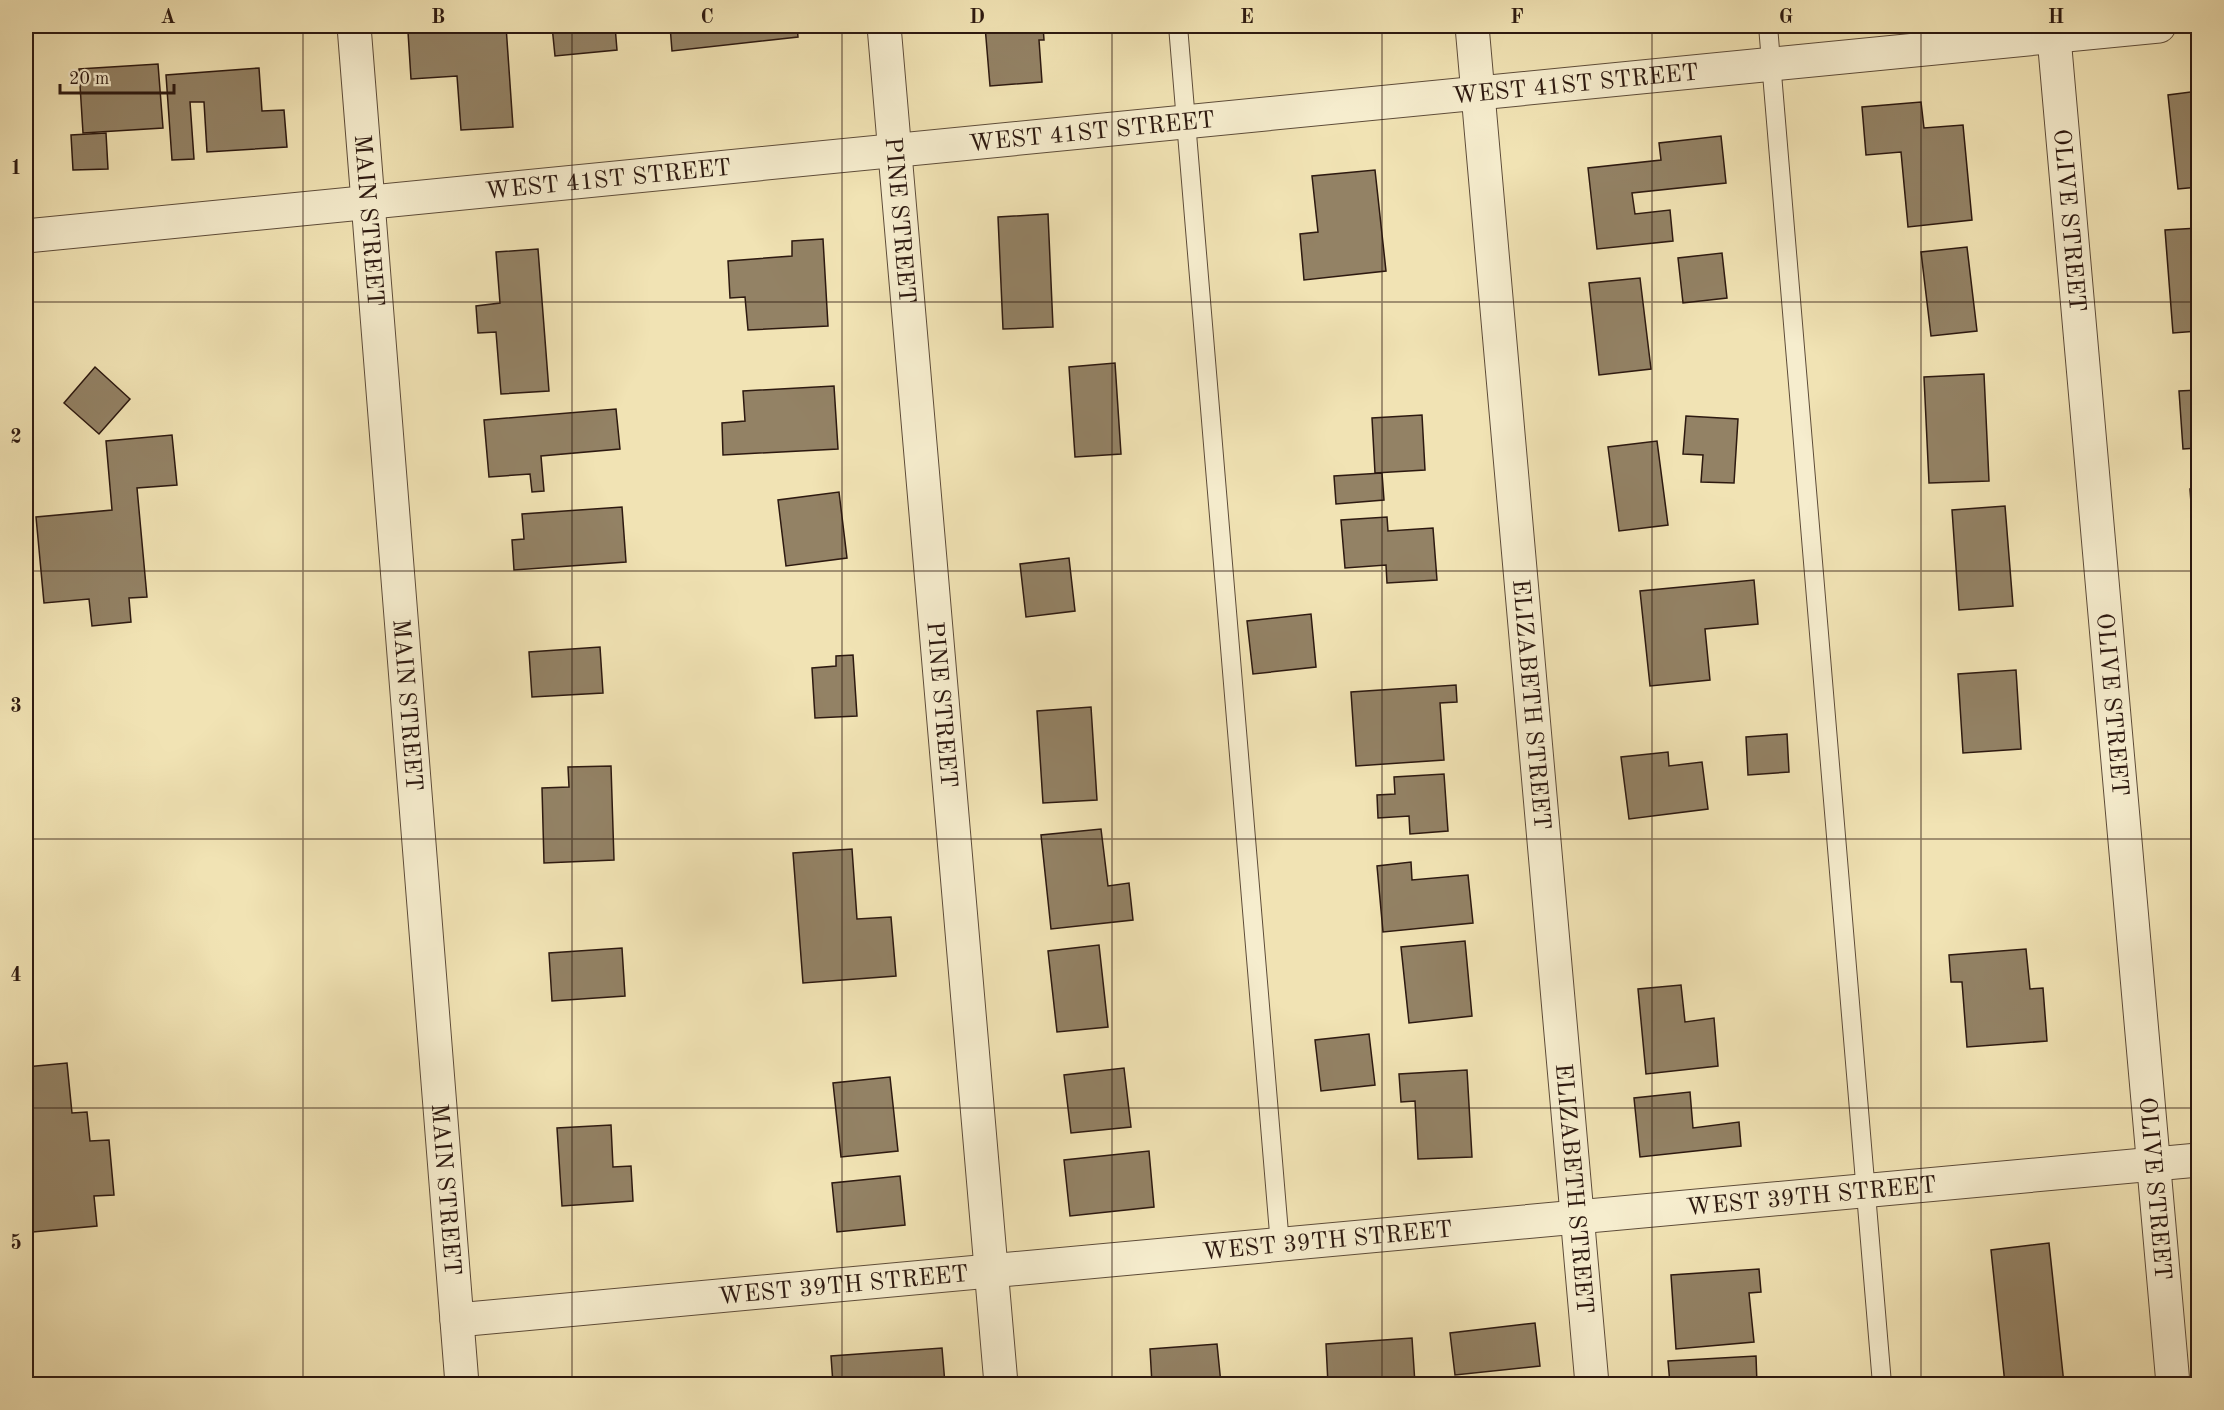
<svg xmlns="http://www.w3.org/2000/svg" width="2224" height="1410" font-family="'Old Standard TT',serif">
<style>
.building{fill:#938265;stroke:#2d1910;stroke-width:1.5}
.lines{fill:none;stroke-linecap:round;stroke-linejoin:round}
.lane-casing{stroke:#5e4c39;stroke-width:20}
.street-casing{stroke:#5e4c39;stroke-width:35}
.lane{stroke:#f6edce;stroke-width:18}
.street{stroke:#f6edce;stroke-width:33}
.grid{fill:none;stroke:#2d1910;stroke-width:1.5;stroke-opacity:0.55}
.labels{text-anchor:middle;stroke-width:4.5;stroke-linejoin:round;paint-order:stroke}
.street-label{font-size:24px;fill:#2d1910;stroke:#f6edce}
.neatline{fill:none;stroke:#2d1910;stroke-width:2}
.grid-label{font-size:20px;text-anchor:middle;font-weight:bold;fill:#2d1910}
</style>
<rect width="100%" height="100%" fill="#f1e3b4"/>
<filter id="stains"><feTurbulence type="fractalNoise" baseFrequency=".00333" numOctaves="4"/><feColorMatrix values="0 0 0 0 .2 0 0 0 0 .09 0 0 0 0 .02 0 0 0 .5 -.17"/></filter>
<radialGradient id="worn" r=".72"><stop offset=".6" stop-color="#630" stop-opacity="0"/><stop offset="1" stop-color="#630" stop-opacity=".3"/></radialGradient>
<g class="building">
<path d="M506 26 513 127 461 130 457 76 411 79 408 32Z"/>
<path d="M552 26H615L617 50 555 56Z"/>
<path d="M670 26H797L798 37 672 51Z"/>
<path d="M985 26H1043L1044 40H1039L1042 82 990 86Z"/>
<path d="M158 64 163 128 83 133 79 69Z"/>
<path d="M259 68 262 111 284 110 287 147 207 152 204 102H190L194 159 172 160 166 75Z"/>
<path d="M2198 91V187L2178 189 2168 95Z"/>
<path d="M1921 102 1924 128 1963 125 1972 220 1908 227 1901 152 1866 155 1862 107Z"/>
<path d="M106 133 108 169 73 170 71 135Z"/>
<path d="M1721 136 1726 183 1632 193 1635 214 1670 210 1673 241 1597 249 1588 168 1661 160 1659 143Z"/>
<path d="M1375 170 1386 271 1304 280 1300 234 1318 232 1312 176Z"/>
<path d="M1048 214 1053 327 1003 329 998 217Z"/>
<path d="M2198 228V331L2173 333 2165 230Z"/>
<path d="M823 239 828 326 748 330 745 297 730 298 728 261 792 256V241Z"/>
<path d="M1967 247 1977 331 1931 336 1921 252Z"/>
<path d="M538 249 549 391 501 394 496 332 478 333 476 306 500 303 496 252Z"/>
<path d="M1722 253 1727 298 1683 303 1678 258Z"/>
<path d="M1640 278 1651 369 1599 375 1589 283Z"/>
<path d="M1115 363 1121 454 1075 457 1069 367Z"/>
<path d="M95 367 130 399 99 434 64 403Z"/>
<path d="M1984 374 1989 481 1929 483 1924 377Z"/>
<path d="M834 386 838 449 723 455 722 423 745 421 743 391Z"/>
<path d="M2198 390V448L2183 449 2179 391Z"/>
<path d="M616 409 620 449 541 456 544 491 532 492 530 474 489 477 484 420Z"/>
<path d="M1422 415 1425 470 1375 473 1372 418Z"/>
<path d="M1686 416 1738 419 1734 483 1701 482 1703 455 1683 454Z"/>
<path d="M172 435 177 485 137 488 147 597 129 598 131 622 92 626 89 599 44 603 36 517 112 510 106 441Z"/>
<path d="M1657 441 1668 525 1619 531 1608 447Z"/>
<path d="M1382 473 1384 500 1336 504 1334 476Z"/>
<path d="M2190 489H2198V586H2197Z"/>
<path d="M839 492 847 558 786 566 778 500Z"/>
<path d="M2005 506 2013 606 1959 610 1952 510Z"/>
<path d="M622 507 626 562 514 570 512 540 524 539 522 514Z"/>
<path d="M1387 517 1388 531 1433 528 1437 580 1387 583 1386 565 1345 568 1341 520Z"/>
<path d="M1069 558 1075 611 1026 617 1020 564Z"/>
<path d="M1754 580 1758 624 1705 629 1710 680 1650 686 1640 591Z"/>
<path d="M1311 614 1316 667 1253 674 1247 621Z"/>
<path d="M600 647 603 693 532 697 529 652Z"/>
<path d="M853 655 857 716 815 718 812 668 836 666V656Z"/>
<path d="M2016 670 2021 749 1963 753 1958 674Z"/>
<path d="M1456 685 1457 702 1440 703 1444 760 1356 766 1351 692Z"/>
<path d="M1091 707 1097 800 1043 803 1037 711Z"/>
<path d="M1787 734 1789 772 1748 775 1746 737Z"/>
<path d="M1668 752 1669 766 1702 762 1708 809 1629 819 1621 757Z"/>
<path d="M611 766 614 860 544 863 542 788 569 787 568 767Z"/>
<path d="M1444 774 1448 831 1410 834 1409 816 1378 818 1377 795 1395 794 1394 777Z"/>
<path d="M1101 829 1108 886 1129 883 1133 920 1051 929 1041 835Z"/>
<path d="M852 849 857 919 891 917 896 976 803 983 793 853Z"/>
<path d="M1411 862 1412 880 1468 875 1473 923 1383 932 1377 866Z"/>
<path d="M1465 941 1472 1016 1409 1023 1401 947Z"/>
<path d="M1099 945 1108 1027 1057 1032 1048 951Z"/>
<path d="M622 948 625 996 552 1001 549 953Z"/>
<path d="M2026 949 2030 989 2043 988 2047 1041 1967 1047 1962 982H1951L1949 955Z"/>
<path d="M1681 985 1685 1022 1714 1018 1718 1066 1646 1074 1638 989Z"/>
<path d="M1369 1034 1375 1085 1321 1091 1315 1040Z"/>
<path d="M67 1063 72 1113 87 1112 90 1141 109 1140 114 1195 94 1196 97 1226 33 1232 26 1160V1067Z"/>
<path d="M1124 1068 1131 1127 1071 1133 1064 1075Z"/>
<path d="M1467 1070 1472 1157 1418 1159 1415 1101 1401 1102 1399 1074Z"/>
<path d="M890 1077 898 1151 841 1157 833 1083Z"/>
<path d="M1690 1092 1693 1128 1739 1122 1741 1146 1640 1157 1634 1098Z"/>
<path d="M611 1125 613 1167 631 1166 633 1201 562 1206 557 1128Z"/>
<path d="M1149 1151 1154 1207 1070 1216 1064 1160Z"/>
<path d="M900 1176 905 1225 837 1232 832 1183Z"/>
<path d="M2049 1243 2064 1384H2005L1991 1250Z"/>
<path d="M1759 1269 1761 1292 1749 1293 1754 1342 1676 1349 1671 1275Z"/>
<path d="M1535 1323 1540 1366 1455 1375 1450 1333Z"/>
<path d="M1412 1338 1415 1384H1328L1326 1344Z"/>
<path d="M1217 1344 1221 1384H1152L1150 1349Z"/>
<path d="M942 1348 945 1384H833L831 1356Z"/>
<path d="M1756 1356 1757 1384H1670L1668 1361Z"/>
</g>
<g class="lines">
<defs>
<g id="lane">
<path d="M1178 26 1280 1245"/>
<path d="M1768 26 1882 1384"/>
</g>
<g id="street">
<path id="s1" d="M354 26 462 1384"/>
<path id="s2" d="M884 26 1001 1384"/>
<path id="s3" d="M1472 26 1592 1384"/>
<path id="s4" d="M2053 26 2173 1384"/>
<path id="s5" d="M26 236 2159 26"/>
<path id="s6" d="M457 1320 2198 1160"/>
</g>
</defs>
<use href="#lane" class="lane-casing"/>
<use href="#street" class="street-casing"/>
<use href="#lane" class="lane"/>
<use href="#street" class="street"/>
</g>
<path class="grid" d="M303 26V1384M572 26V1384M842 26V1384M1112 26V1384M1382 26V1384M1652 26V1384M1921 26V1384M26 302H2198M26 571H2198M26 839H2198M26 1108H2198"/>
<g class="labels">
<g class="street-label">
<text dy="8" stroke="none"><textPath href="#s5" startOffset="1557">WEST 41ST STREET</textPath></text>
<text dy="8" stroke="none"><textPath href="#s5" startOffset="1071">WEST 41ST STREET</textPath></text>
<text dy="8" stroke="none"><textPath href="#s5" startOffset="585">WEST 41ST STREET</textPath></text>
<text dy="8" stroke="none"><textPath href="#s1" startOffset="195">MAIN STREET</textPath></text>
<text dy="8" stroke="none"><textPath href="#s2" startOffset="195">PINE STREET</textPath></text>
<text dy="8" stroke="none"><textPath href="#s4" startOffset="195">OLIVE STREET</textPath></text>
<text dy="8" stroke="none"><textPath href="#s1" startOffset="681">MAIN STREET</textPath></text>
<text dy="8" stroke="none"><textPath href="#s2" startOffset="681">PINE STREET</textPath></text>
<text dy="8" stroke="none"><textPath href="#s3" startOffset="681">ELIZABETH STREET</textPath></text>
<text dy="8" stroke="none"><textPath href="#s4" startOffset="681">OLIVE STREET</textPath></text>
<text dy="8" stroke="none"><textPath href="#s3" startOffset="1167">ELIZABETH STREET</textPath></text>
<text dy="8" stroke="none"><textPath href="#s4" startOffset="1167">OLIVE STREET</textPath></text>
<text dy="8" stroke="none"><textPath href="#s1" startOffset="1167">MAIN STREET</textPath></text>
<text dy="8" stroke="none"><textPath href="#s6" startOffset="1360">WEST 39TH STREET</textPath></text>
<text dy="8" stroke="none"><textPath href="#s6" startOffset="874">WEST 39TH STREET</textPath></text>
<text dy="8" stroke="none"><textPath href="#s6" startOffset="388">WEST 39TH STREET</textPath></text>
</g>
</g>
<rect width="2224" height="1410" fill="none" stroke="#f1e3b4" stroke-width="66"/>
<path d="M60 84v9h114v-9" fill="none" stroke="#2d1910" stroke-width="3"/>
<text x="69" y="84" font-size="18" fill="#2d1910" stroke="#f6edce" stroke-width="4.5" paint-order="stroke">20 m</text>
<rect x="33" y="33" width="2158" height="1344" class="neatline"/>
<g class="grid-label">
<text x="168" y="23">A</text>
<text x="438" y="23">B</text>
<text x="707" y="23">C</text>
<text x="977" y="23">D</text>
<text x="1247" y="23">E</text>
<text x="1517" y="23">F</text>
<text x="1786" y="23">G</text>
<text x="2056" y="23">H</text>
<text x="16" y="174">1</text>
<text x="16" y="443">2</text>
<text x="16" y="712">3</text>
<text x="16" y="981">4</text>
<text x="16" y="1249">5</text>
</g>
<rect width="100%" height="100%" filter="url(#stains)"/>
<rect width="100%" height="100%" fill="url(#worn)"/>
</svg>
